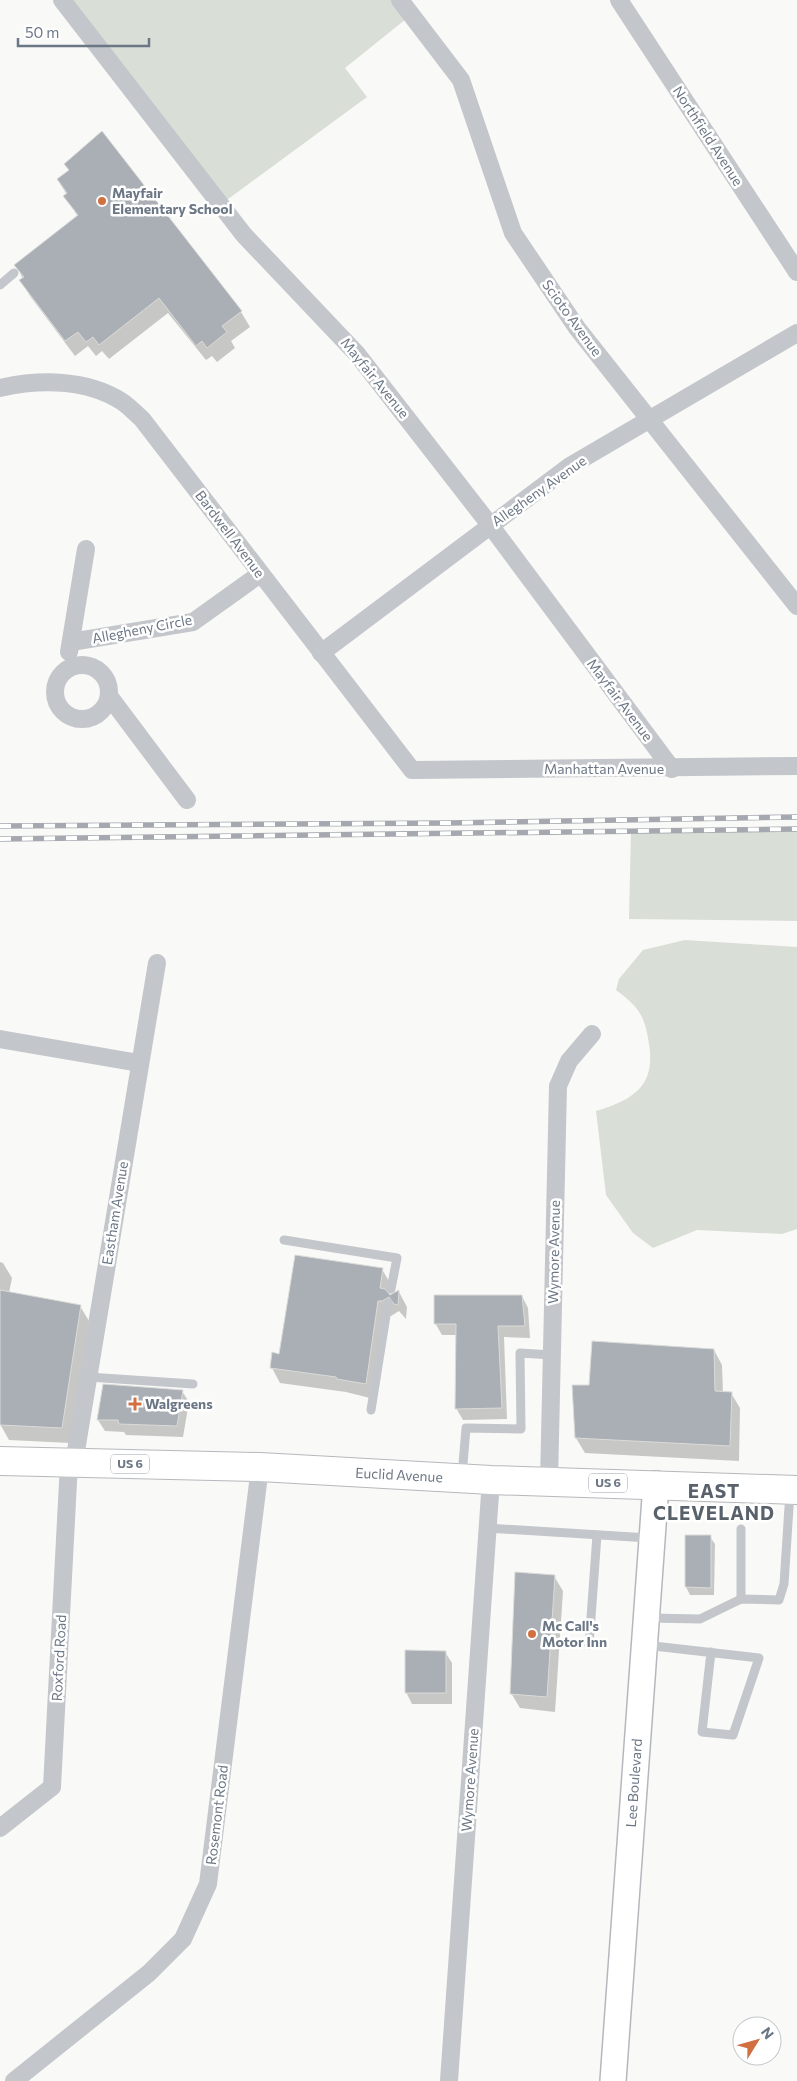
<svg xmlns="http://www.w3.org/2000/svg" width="797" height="2081" font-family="Commissioner,sans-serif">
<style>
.green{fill:#d9ded7}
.shadow{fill:#0003}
.building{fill:#a9afb5;stroke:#dbdbd9}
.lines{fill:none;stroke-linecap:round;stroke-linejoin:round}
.secondary-casing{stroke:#b4b8bd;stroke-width:28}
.primary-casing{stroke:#b5b8bc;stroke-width:30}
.lane{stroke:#c3c6ca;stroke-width:9}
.street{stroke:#c3c6ca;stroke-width:18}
.secondary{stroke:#fff;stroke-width:25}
.primary{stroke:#fff;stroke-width:28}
.rail-casing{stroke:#a5a9af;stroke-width:5.5}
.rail{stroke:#fff;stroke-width:4;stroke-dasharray:11;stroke-linecap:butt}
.poi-dot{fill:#d17040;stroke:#fff;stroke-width:2}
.labels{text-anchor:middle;stroke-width:5;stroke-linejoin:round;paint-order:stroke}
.shield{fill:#fff;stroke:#98a0aa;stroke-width:1}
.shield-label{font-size:12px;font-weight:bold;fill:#6c7785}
.street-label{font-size:14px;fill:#6c7785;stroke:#fff}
.poi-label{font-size:14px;font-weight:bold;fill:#6c7785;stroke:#fff;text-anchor:start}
.district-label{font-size:19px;font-weight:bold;letter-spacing:1px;fill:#59616b;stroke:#fff}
</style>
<rect width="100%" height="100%" fill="#f9f9f7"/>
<g class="green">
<path d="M62 0H400L411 15 345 68 367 97 220 205Z"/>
<path d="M797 829V921L629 919 631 831Z"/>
<path d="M685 940 797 947V1229L782 1234 697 1230 653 1248 633 1233 606 1195 596 1111C633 1100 656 1086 649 1044 645 1016 639 1007 616 990L619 979 643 950Z"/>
</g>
<g class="shadow">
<path d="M102 133 241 312 250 327 231 341 235 348 217 362 212 356 206 360 168 313 109 359 102 351 96 356 88 346 75 356 30 296 21 281 23 279 16 265 78 217 65 196 67 195 58 180 70 170Z"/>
<path d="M0 1262 3 1263 12 1278 9 1293 80 1306 89 1321 70 1443 9 1440 0 1424Z"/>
<path d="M382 1269 391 1285 389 1297 399 1292 407 1307 406 1319 399 1311 391 1316 386 1315 374 1399 346 1392 280 1383 272 1368 280 1355Z"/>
<path d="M522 1296 528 1308 530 1338 504 1337 507 1419 463 1420 456 1408 457 1335H442L435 1323Z"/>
<path d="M714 1350 722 1365 723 1393H731L740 1408 739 1461 585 1453 576 1438Z"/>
<path d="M182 1391 189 1402 183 1437 126 1435 124 1432 105 1431 98 1420Z"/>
<path d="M687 1536 710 1537 715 1544 714 1595H690L686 1587Z"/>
<path d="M554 1576 563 1591 555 1712 520 1708 511 1693Z"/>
<path d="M445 1652 452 1663V1704H412L406 1692Z"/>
</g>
<g class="building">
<path d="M102 131 242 311 222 326 227 332 207 348 202 341 196 346 159 298 99 345 93 337 86 342 78 332 65 341 19 280 24 277 14 265 78 215 63 196 67 193 57 179 69 170 64 164Z"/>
<path d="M295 1255 383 1268 380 1288 385 1289 390 1295 399 1290 398 1305 394 1304 389 1297 382 1301H378L366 1384 337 1379 336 1377 270 1368 272 1352 279 1354Z"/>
<path d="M0 1290 81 1305 62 1428 0 1425Z"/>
<path d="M434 1295H522L525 1326H498L502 1408 455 1409 456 1324H434Z"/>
<path d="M592 1341 714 1349 715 1391 732 1392 730 1446 575 1438 572 1385H589Z"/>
<path d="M103 1384 183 1390 177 1426 119 1424 118 1420H97Z"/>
<path d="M685 1535H711V1588L685 1587Z"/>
<path d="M515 1572 555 1575 547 1697 510 1694Z"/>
<path d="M405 1650 446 1651V1693H405Z"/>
</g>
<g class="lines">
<defs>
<path id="secondary" d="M613 2081 656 1484"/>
<path id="primary" d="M0 1461 260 1467 491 1480 797 1490"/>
</defs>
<use href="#secondary" class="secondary-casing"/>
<use href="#primary" class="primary-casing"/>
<g class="lane">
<path d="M0 285 14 273"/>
<path d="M284 1240 397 1258 391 1289"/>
<path d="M88 1377 193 1384"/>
<path d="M371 1410 388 1303"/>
<path d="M462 1476 466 1428 521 1429 520 1353 552 1355"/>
<path d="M487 1528 649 1538"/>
<path d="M741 1599V1529"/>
<path d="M648 1618 700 1619 741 1599 779 1600 784 1584 790 1492"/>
<path d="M589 1645 597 1535"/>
<path d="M645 1645 759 1658 733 1735 702 1732 711 1652"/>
</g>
<g class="street">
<path d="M62 0 244 235 357 354 490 525 672 769"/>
<path d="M400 0 461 80 513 233 577 328 797 606"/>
<path d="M619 0 797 272"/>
<path d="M0 388C40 379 86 379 121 401 129 406 135 413 142 419L412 770 797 766"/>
<path d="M71 642 193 622 260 574"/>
<path d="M69 652 86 549"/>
<path d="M321 653 570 466 797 333"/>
<circle cx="82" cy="692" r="27"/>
<path d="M109 696 187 800"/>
<path d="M0 1039 139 1063"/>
<path d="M74 1463 157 963"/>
<path d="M549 1481 558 1086 569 1061 592 1034"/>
<path d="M0 1828 52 1787 69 1463"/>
<path d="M14 2081 149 1973 183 1939 208 1884 260 1467"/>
<path d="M449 2081 491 1480"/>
</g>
<use href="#secondary" class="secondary"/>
<use href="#primary" class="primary"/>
<defs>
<g id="rail">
<path d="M0 826 448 823 797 817"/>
<path d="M0 839 797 829"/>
</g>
</defs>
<use href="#rail" class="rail-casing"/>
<use href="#rail" class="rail"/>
</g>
<g class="poi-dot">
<circle cx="102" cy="201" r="5"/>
<path d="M132.5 1396.5h5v5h5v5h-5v5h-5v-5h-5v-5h5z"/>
<circle cx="532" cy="1634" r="5"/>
</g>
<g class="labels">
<g class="shield">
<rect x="111" y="1454.5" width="38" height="19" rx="4"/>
<rect x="589" y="1473.5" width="38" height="19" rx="4"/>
</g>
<g class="shield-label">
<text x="130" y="1468">US 6</text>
<text x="608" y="1487">US 6</text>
</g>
<g class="street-label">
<text transform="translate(708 136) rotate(57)" y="5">Northfield Avenue</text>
<text transform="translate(572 318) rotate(54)" y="5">Scioto Avenue</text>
<text transform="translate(375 378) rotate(51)" y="5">Mayfair Avenue</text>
<text transform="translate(539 491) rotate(-35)" y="5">Allegheny Avenue</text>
<text transform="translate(230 534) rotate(53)" y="5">Bardwell Avenue</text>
<text transform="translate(142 629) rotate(-11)" y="5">Allegheny Circle</text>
<text transform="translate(620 700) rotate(53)" y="5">Mayfair Avenue</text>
<text x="604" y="774">Manhattan Avenue</text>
<text transform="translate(115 1213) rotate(-81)" y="5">Eastham Avenue</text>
<text transform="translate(554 1252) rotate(-89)" y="5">Wymore Avenue</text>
<text transform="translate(399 1475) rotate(3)" y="5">Euclid Avenue</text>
<text transform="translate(59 1658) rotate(-87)" y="5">Roxford Road</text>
<text transform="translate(470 1780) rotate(-86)" y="5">Wymore Avenue</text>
<text transform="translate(634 1783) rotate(-86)" y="5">Lee Boulevard</text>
<text transform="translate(217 1815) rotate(-83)" y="5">Rosemont Road</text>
</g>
<g class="poi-label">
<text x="112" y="198">Mayfair<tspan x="112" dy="16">Elementary School</tspan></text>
<text x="145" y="1409">Walgreens</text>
<text x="542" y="1631">Mc Call's<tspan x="542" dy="16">Motor Inn</tspan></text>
</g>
<g class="district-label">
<text x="714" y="1498">EAST<tspan x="714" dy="22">CLEVELAND</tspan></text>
</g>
</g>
<g transform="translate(757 2041) rotate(53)"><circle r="24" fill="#ffffff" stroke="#c4c9ce"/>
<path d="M0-4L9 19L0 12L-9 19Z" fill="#d17040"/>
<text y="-8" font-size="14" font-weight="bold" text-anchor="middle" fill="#6c7785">N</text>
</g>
<path d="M18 38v8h131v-8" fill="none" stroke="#6c7785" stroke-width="2.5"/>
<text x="25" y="38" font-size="15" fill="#6c7785" stroke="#ffffff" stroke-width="4" paint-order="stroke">50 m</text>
</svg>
